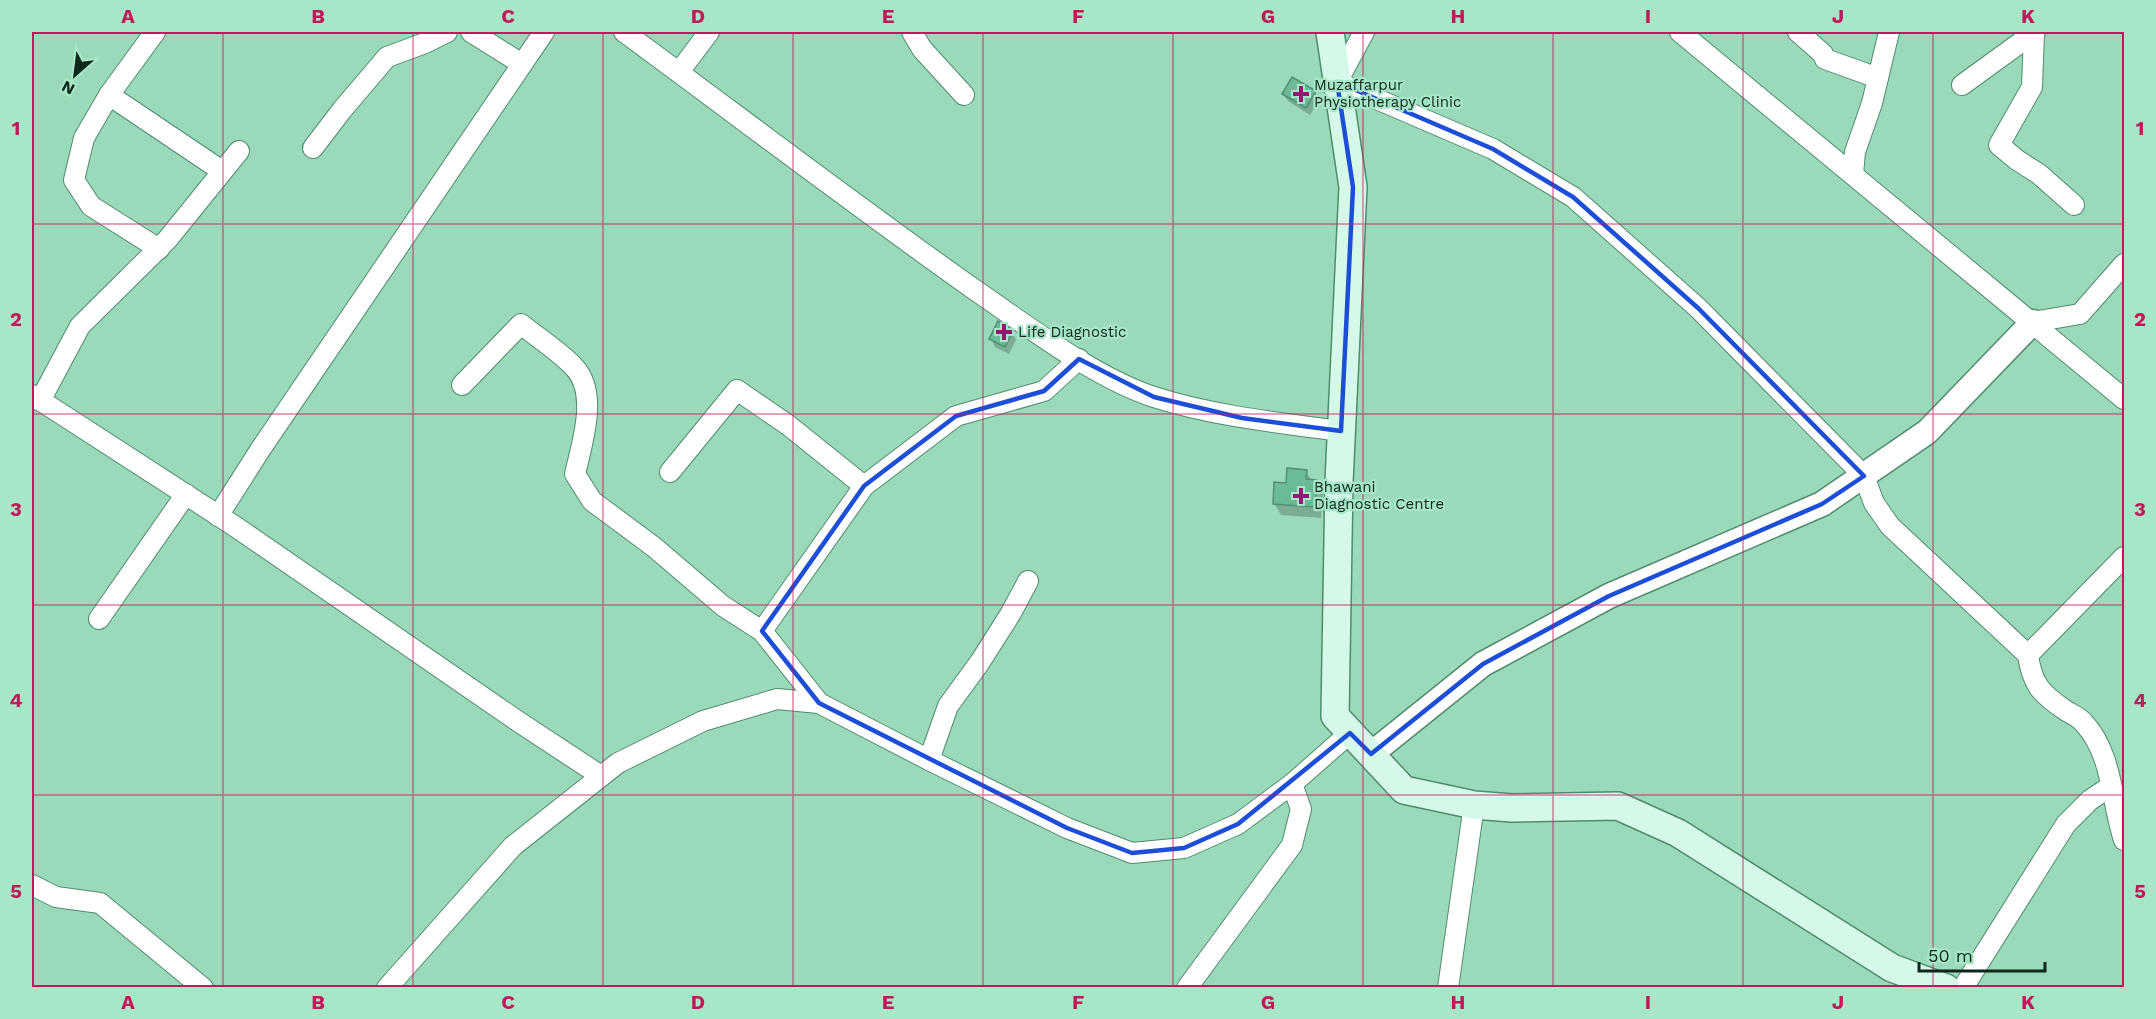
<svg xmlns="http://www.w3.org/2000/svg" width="2156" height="1019" font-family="'Work Sans',sans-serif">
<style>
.shadow{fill:#0003}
.building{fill:#6abc96;stroke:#528f72;stroke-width:1.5}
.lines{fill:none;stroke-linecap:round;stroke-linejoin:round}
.minor-casing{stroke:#4f8c6f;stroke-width:22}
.tertiary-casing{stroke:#4f8c6f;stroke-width:27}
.secondary-casing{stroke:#4f8c6f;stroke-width:30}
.minor{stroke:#fff;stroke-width:20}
.tertiary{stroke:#fff;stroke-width:24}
.secondary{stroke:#d5f8e8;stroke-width:27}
.marked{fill:none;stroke:#1d4ed8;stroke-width:4.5;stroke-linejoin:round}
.grid{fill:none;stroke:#c2185b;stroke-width:1.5;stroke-opacity:0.55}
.poi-dot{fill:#941872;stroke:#a7e6c6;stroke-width:2}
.labels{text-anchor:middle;stroke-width:4.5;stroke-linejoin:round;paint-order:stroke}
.poi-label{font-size:15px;fill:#0f281d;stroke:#a7e6c6;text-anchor:start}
.neatline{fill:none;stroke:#c2185b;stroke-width:2}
.grid-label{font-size:20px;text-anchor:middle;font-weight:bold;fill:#c2185b}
</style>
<rect width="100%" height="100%" fill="#9ad9b9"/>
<g class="shadow">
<path d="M1315 92 1319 100 1310 115 1288 101 1283 94Z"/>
<path d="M1012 332 1016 340 1009 354 995 347 991 339Z"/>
<path d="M1306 471 1312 481H1316L1323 493 1321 518 1281 515 1274 503Z"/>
</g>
<g class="building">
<path d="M1292 77 1316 91 1306 108 1282 94Z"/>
<path d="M998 321 1013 331 1005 347 989 339Z"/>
<path d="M1287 468 1307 470 1306 479 1317 480 1315 507 1273 504 1274 482 1286 483Z"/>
</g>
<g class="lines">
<defs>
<g id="minor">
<path d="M155 32 109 95 84 138 74 180 91 206 159 249"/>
<path d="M471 32 522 64"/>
<path d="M624 32C741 118 856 206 975 290 1028 326 1093 377 1154 397 1213 416 1280 423 1341 431"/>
<path d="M912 32 922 49 964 95"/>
<path d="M1364 32 1337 82 1493 149 1573 197 1698 308 1864 476 1874 503 1890 526 2028 655C2032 684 2041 694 2065 710 2071 714 2079 717 2084 723 2113 755 2111 801 2124 840"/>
<path d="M1680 32 2124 399"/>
<path d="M1798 32 1823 54 1825 59 1878 78"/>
<path d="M2034 32 2032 87 1999 145 2017 160 2039 174 2074 205"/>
<path d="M679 72 709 32"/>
<path d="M1962 85 2035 32"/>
<path d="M109 95 222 171"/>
<path d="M313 148 342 110 387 57 425 43 447 32"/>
<path d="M1853 174 1855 152 1872 103 1889 32"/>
<path d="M2033 322 2080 314 2124 264"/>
<path d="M462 385 521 324C538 338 559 351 574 367 599 393 582 443 575 474L592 501 654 547 723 606 762 631 819 703"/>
<path d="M32 395 236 527 516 720 601 776"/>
<path d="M40 401 80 326 167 240 239 151"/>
<path d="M670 472 737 390 788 425 864 486"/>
<path d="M218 516 260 450 544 32"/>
<path d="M99 619 186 494"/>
<path d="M762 631 864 486 956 416 1044 391 1079 359"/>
<path d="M2028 655 2124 557"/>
<path d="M929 760 948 706 980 662 1011 613 1028 581"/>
<path d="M32 885 56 897 100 903 203 988"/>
<path d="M387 988 513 846 618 763 703 721 777 699 819 703 929 760 1067 828 1132 853 1184 848 1238 824 1292 784 1350 733"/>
<path d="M1187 988 1292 845 1301 809 1292 784"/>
<path d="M1448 988 1474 805"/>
<path d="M1963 988 2066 824 2090 800 2111 786"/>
</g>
<path id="tertiary" d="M1371 754 1483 664 1609 596 1822 504 1927 432 2033 322"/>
<path id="secondary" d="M1330 32 1353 187 1339 482 1335 716 1404 790 1474 805 1512 808 1618 806 1678 833 1892 968 1946 988"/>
</defs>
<use href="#minor" class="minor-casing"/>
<use href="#tertiary" class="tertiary-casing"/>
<use href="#secondary" class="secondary-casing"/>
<use href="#minor" class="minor"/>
<use href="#tertiary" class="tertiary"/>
<use href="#secondary" class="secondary"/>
</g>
<path class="marked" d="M1337 82 1493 149 1573 197 1698 308 1864 476 1822 504 1609 596 1483 664 1371 754 1350 733 1238 824 1184 848 1132 853 1067 828 819 703 762 631 864 486 956 416 1044 391 1079 359 1154 397 1242 418 1341 431 1353 187Z"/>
<path class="grid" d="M223 32V988M413 32V988M603 32V988M793 32V988M983 32V988M1173 32V988M1363 32V988M1553 32V988M1743 32V988M1933 32V988M32 224H2124M32 414H2124M32 605H2124M32 795H2124"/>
<g class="poi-dot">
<path d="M1298 85h6v6h6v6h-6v6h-6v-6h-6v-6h6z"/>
<path d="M1001 323h6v6h6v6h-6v6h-6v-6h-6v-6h6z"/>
<path d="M1298 487h6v6h6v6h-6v6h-6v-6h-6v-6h6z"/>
</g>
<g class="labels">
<g class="poi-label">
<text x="1314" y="90">Muzaffarpur<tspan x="1314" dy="17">Physiotherapy Clinic</tspan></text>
<text x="1018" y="337">Life Diagnostic</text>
<text x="1314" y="492">Bhawani<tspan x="1314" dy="17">Diagnostic Centre</tspan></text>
</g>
</g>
<rect width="2156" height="1019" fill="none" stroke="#a7e6c6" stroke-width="66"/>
<g transform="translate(75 75) rotate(208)" stroke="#a7e6c6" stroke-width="4.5" paint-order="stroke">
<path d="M0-4.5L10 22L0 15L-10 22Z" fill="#0f281d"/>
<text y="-9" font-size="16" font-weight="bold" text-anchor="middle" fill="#0f281d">N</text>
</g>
<path d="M1919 962v9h126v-9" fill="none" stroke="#0f281d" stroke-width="3"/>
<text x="1928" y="962" font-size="18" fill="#0f281d" stroke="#a7e6c6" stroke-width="4.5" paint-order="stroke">50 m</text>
<rect x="33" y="33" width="2090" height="953" class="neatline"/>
<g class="grid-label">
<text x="128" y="23">A</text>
<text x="318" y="23">B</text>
<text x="508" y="23">C</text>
<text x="698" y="23">D</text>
<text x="888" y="23">E</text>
<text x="1078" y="23">F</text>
<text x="1268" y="23">G</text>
<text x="1458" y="23">H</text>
<text x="1648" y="23">I</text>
<text x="1838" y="23">J</text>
<text x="2028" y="23">K</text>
<text x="16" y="135">1</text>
<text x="2140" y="135">1</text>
<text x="16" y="326">2</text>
<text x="2140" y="326">2</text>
<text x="16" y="516">3</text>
<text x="2140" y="516">3</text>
<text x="16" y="707">4</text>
<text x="2140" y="707">4</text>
<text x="16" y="898">5</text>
<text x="2140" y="898">5</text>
<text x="128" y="1009">A</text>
<text x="318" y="1009">B</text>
<text x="508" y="1009">C</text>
<text x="698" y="1009">D</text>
<text x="888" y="1009">E</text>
<text x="1078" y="1009">F</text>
<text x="1268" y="1009">G</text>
<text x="1458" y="1009">H</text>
<text x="1648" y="1009">I</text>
<text x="1838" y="1009">J</text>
<text x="2028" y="1009">K</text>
</g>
</svg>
